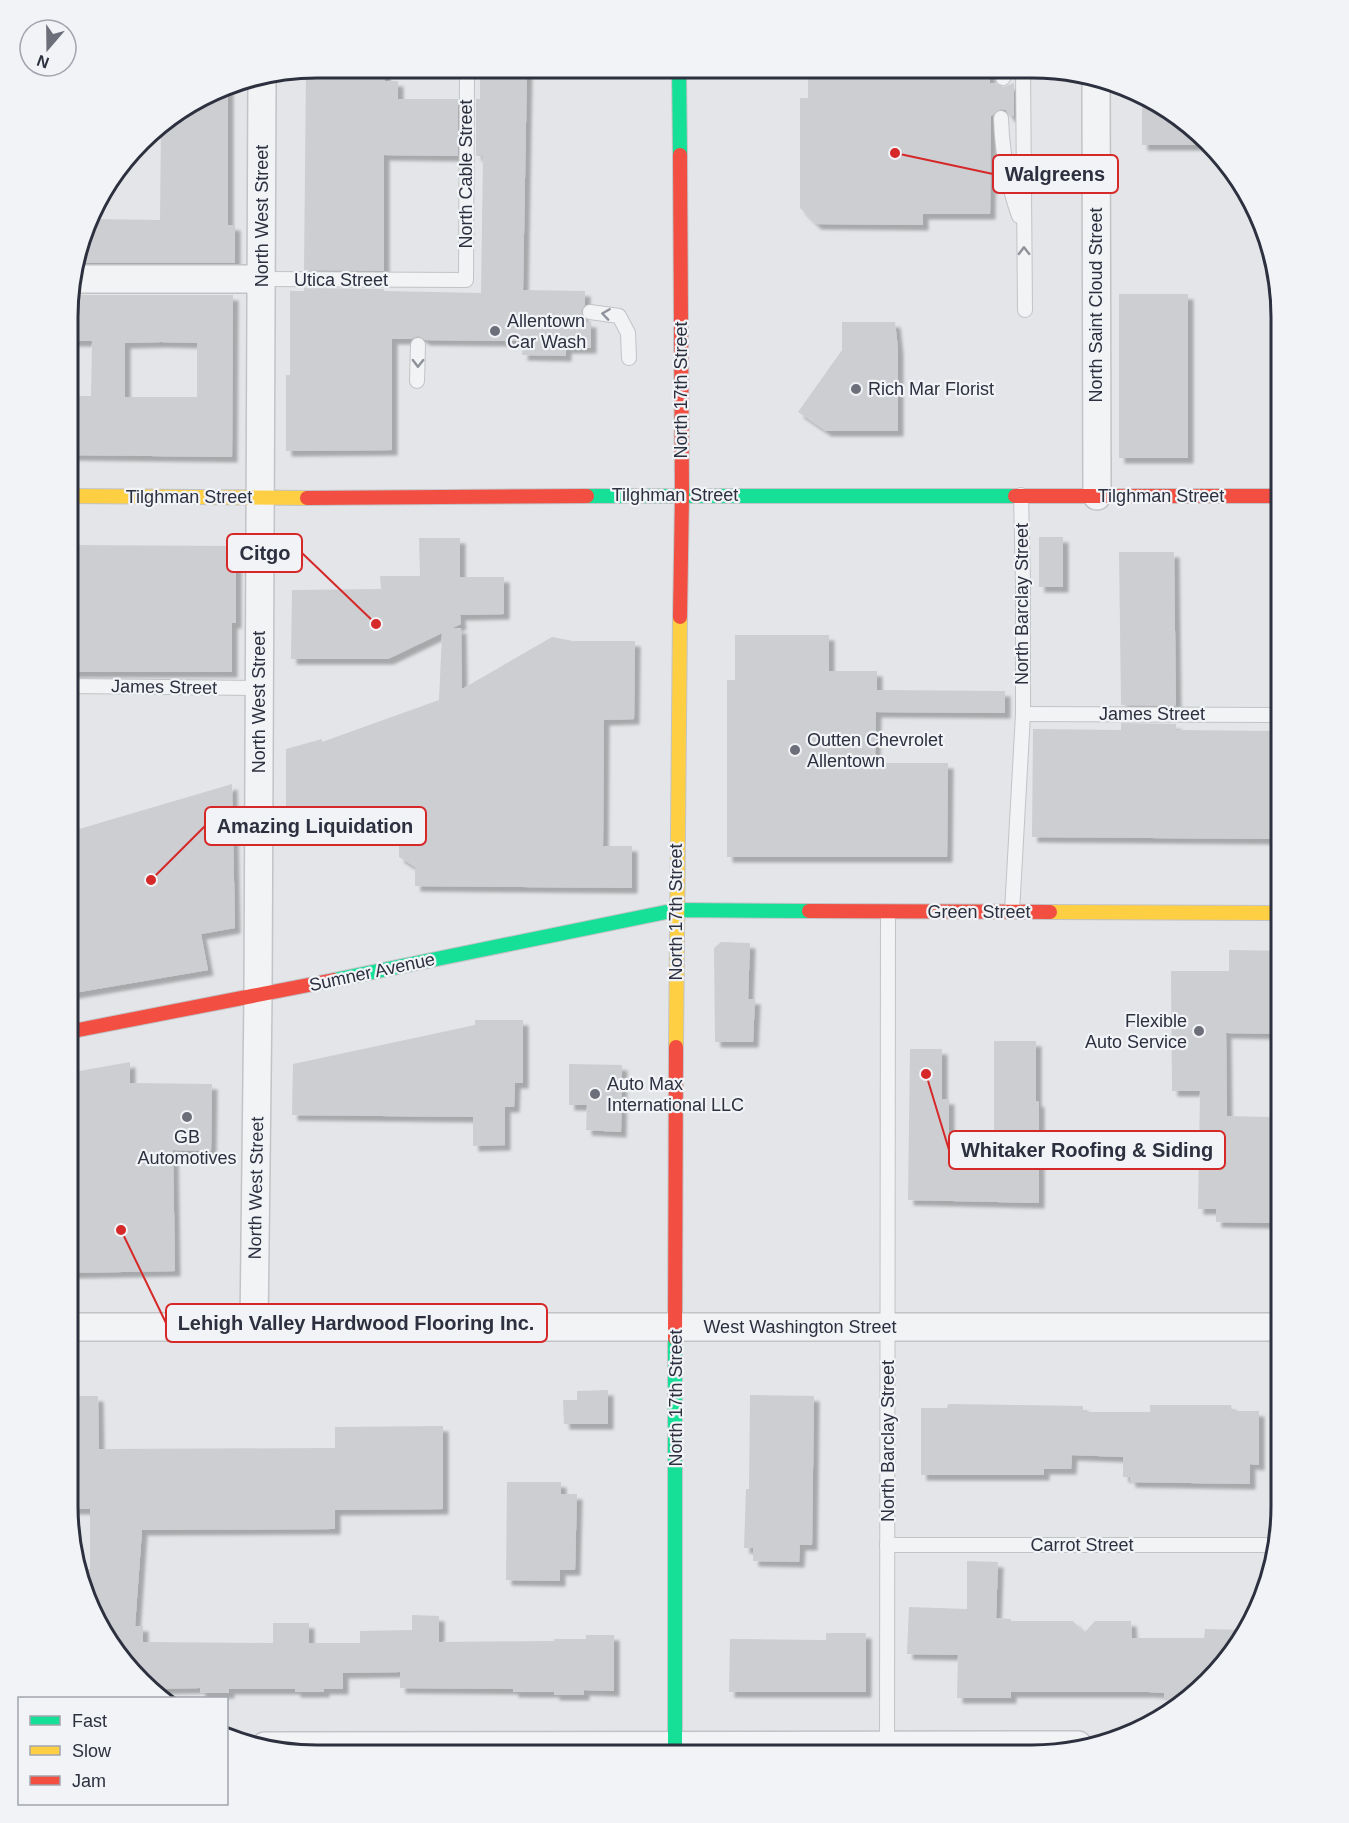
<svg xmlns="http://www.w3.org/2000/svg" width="1349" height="1823" font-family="Helvetica,sans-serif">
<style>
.building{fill:#cdced1;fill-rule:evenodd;filter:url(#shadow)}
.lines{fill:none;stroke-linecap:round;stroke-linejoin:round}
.lane-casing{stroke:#c2c3c6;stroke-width:16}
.street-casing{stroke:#c2c3c6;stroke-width:30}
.fast-casing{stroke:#c2c3c6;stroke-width:16}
.slow-casing{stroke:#c2c3c6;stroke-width:16}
.jam-casing{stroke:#c2c3c6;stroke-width:16}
.lane{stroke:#f2f3f4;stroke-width:14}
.street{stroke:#f2f3f4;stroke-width:27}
.fast{stroke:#16e098;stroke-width:14}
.slow{stroke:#ffcf43;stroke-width:14}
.jam{stroke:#f24e42;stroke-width:14}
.oneway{stroke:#8f929a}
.poi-dot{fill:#6c6f7a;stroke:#f1f3f6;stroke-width:2}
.labels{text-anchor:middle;stroke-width:4.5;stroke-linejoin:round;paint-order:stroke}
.street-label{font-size:18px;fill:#2c303f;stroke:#f1f3f6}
.poi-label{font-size:18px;fill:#2c303f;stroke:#f1f3f6;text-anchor:start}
.rim{fill:none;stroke:#2c303f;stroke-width:3}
.leader{fill:none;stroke:#d62828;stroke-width:2}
.callout-dot{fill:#d62828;stroke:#f1f3f6;stroke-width:2}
.callout{fill:#f1f3f6;stroke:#d62828;stroke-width:2}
.callout-label{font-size:20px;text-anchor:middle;font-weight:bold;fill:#2c303f}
</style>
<defs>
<filter id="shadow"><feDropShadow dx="5.5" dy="5.5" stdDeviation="1.5" flood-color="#0004"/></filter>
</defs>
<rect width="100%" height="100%" fill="#e3e5e8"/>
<g class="building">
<path d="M317 68H385V81H398V99H458V156L384 155V271L304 270 306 69Z"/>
<path d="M480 68H527L523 290 585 291V305L581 311 585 322H591V348H566V356L522 355 523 341 425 340 418 336 411 339H392V450L286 451V375H290V291H304V288L384 289V291L481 293 483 156H476V99H480Z"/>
<path d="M808 69H990V83H995L1003 87 1014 83V116H1009L1006 110 1001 109 991 116 990 214H923V225L816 224 800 208V98H808Z"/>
<path d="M228 86V225H235V263H77L92 219 160 220 161 124Z"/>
<path d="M1142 95 1184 119 1205 145H1142Z"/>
<rect x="1119" y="294" width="69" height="164"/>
<path d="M70 295H233L232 457 70 455V396H91L92 341H70ZM161 342 197 343V397H125V343Z"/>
<path d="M842 322H895L898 349V431H826L798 412 842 350Z"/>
<rect x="1039" y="537" width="24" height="50"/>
<path d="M419 538H460V577H504V614L460 615 461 624 452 628H461L462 689 552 637 573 641H635L634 719 604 720 603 846H632V888L415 886V867L399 857V811H325V833H286V749L322 739V742L439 700 442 633 388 659H291L292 590 381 589 380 576H420Z"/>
<path d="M69 545 236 546V623H232V672H69Z"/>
<path d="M1119 552H1174L1176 706 1121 705Z"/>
<path d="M735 635H829V671H877V690L1005 691V713L876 712 875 763H948L947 857H727V680H735Z"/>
<path d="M1121 723 1176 724V730L1279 731 1278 839 1032 837 1033 729 1121 730Z"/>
<path d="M232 784 235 928 201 934 208 970 68 994 69 832Z"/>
<path d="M721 942 750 943 748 999H755L753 1042H715L714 948Z"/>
<path d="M1229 950 1281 951V1034L1226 1033 1227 1116 1270 1117V1134H1281V1197L1270 1196V1223L1216 1222V1209H1198L1200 1091H1172L1171 971H1229Z"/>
<path d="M475 1020H523V1083H515L514 1107H505V1145L473 1146V1117L292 1115 293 1064 475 1025Z"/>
<path d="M994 1041H1036V1101L1039 1102V1203L908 1200 910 1049H942V1099H949V1158L994 1156Z"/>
<path d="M130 1062V1083L212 1084 211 1151 173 1150 175 1271 68 1273V1073Z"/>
<path d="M569 1064 622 1065 621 1132 586 1130 587 1105H569Z"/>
<path d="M608 1390V1424H564L563 1400H577V1391Z"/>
<path d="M750 1395 814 1396 812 1545H800L799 1562 753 1561V1548H744L746 1489H749Z"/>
<path d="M68 1396H98L99 1449 335 1448V1427L443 1426V1509L335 1510V1529L142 1530 135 1626H143V1642L273 1643V1623H309V1643H360V1631L412 1630V1615L439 1616V1642L554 1641V1639H586V1635H614V1691L584 1690V1695H554V1692H513V1689L400 1688V1672L343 1673V1689H324V1692H295V1689H229V1693H200V1688L150 1689 129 1670 93 1617 82 1569H90V1509H68Z"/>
<path d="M948 1404 1083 1406V1412H1150V1405H1231L1232 1411H1259V1465L1250 1464V1484L1130 1482V1477H1123V1457L1072 1455 1071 1469H1044V1475H921V1408H947Z"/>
<path d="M507 1482H561V1494H577L575 1570H560V1581L506 1580Z"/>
<path d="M967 1561 998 1562 996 1618 1011 1619V1621H1073L1084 1633 1095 1621H1131L1132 1638H1204L1205 1629 1247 1630 1240 1645 1197 1693 1187 1700H1164V1693L1149 1692H1011V1698H957L958 1655 907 1654 909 1607 967 1609Z"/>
<path d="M826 1633H866V1692H729L730 1639 826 1640Z"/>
</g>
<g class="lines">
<defs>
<g id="lane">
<path d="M1023 70 1025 310"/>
<path d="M1003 78 1007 70"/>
<path d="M1001 118C1002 152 1008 185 1019 216"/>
<path d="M262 279 466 280 467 68"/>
<path d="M590 312 619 316 628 333 629 358"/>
<path d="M417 381 418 345"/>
<path d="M69 686 259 688"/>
<path d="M1023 714 1281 715"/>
<path d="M1012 912 1023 714V584L1021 495"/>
<path d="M887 1545H1276"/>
<path d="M887 1749 888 912"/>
</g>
<g id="street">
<path d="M1096 78 1097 496"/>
<path d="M71 279H262"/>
<path d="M68 1327H1281"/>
<path d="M254 1327 258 996 262 77"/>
<path d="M265 1746 1078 1745"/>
</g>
<g id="fast">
<path d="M679 69 680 155"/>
<path d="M587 496H1015"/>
<path d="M334 980 676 910 809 911"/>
<path d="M675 1754V1338"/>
</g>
<g id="slow">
<path d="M69 496 307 498"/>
<path d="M1050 912 1281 913"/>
<path d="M676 1047 680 617"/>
</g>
<g id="jam">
<path d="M680 155 682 495 680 617"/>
<path d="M1015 496H1281"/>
<path d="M307 498 587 496"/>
<path d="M809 911 1050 912"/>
<path d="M68 1032 334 980"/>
<path d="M675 1338 676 1047"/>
</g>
</defs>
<use href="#lane" class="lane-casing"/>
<use href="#street" class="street-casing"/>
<use href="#fast" class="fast-casing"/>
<use href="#slow" class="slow-casing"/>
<use href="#jam" class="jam-casing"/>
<use href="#lane" class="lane"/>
<use href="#street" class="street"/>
<use href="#fast" class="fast"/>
<use href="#slow" class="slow"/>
<use href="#jam" class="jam"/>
</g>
<defs><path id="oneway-chevron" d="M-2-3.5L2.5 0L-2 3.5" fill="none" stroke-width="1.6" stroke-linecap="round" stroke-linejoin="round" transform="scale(1.5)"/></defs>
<g class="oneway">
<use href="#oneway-chevron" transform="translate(1024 251) rotate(-91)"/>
<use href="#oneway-chevron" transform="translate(606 314) rotate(-172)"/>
<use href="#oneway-chevron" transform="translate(418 363) rotate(91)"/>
</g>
<g class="poi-dot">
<circle cx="495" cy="331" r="6"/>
<circle cx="856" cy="389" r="6"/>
<circle cx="795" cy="750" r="6"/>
<circle cx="1199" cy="1031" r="6"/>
<circle cx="595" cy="1094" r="6"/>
<circle cx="187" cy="1117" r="6"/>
</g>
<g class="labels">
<g class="street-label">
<text transform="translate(466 174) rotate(-90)" y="6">North Cable Street</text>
<text transform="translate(262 216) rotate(-90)" y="6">North West Street</text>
<text x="341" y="286">Utica Street</text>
<text transform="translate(1096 305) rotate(-90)" y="6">North Saint Cloud Street</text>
<text transform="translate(681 390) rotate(-90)" y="6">North 17th Street</text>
<text x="675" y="501">Tilghman Street</text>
<text x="1161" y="502">Tilghman Street</text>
<text x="189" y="503">Tilghman Street</text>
<text transform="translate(1022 604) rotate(-90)" y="6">North Barclay Street</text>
<text transform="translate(164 687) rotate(1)" y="6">James Street</text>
<text transform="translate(259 702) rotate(-90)" y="6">North West Street</text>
<text x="1152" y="720">James Street</text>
<text transform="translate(676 912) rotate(-90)" y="6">North 17th Street</text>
<text x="979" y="918">Green Street</text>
<text transform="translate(372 972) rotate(-12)" y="6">Sumner Avenue</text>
<text transform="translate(256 1188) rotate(-89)" y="6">North West Street</text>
<text x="800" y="1333">West Washington Street</text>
<text transform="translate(676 1398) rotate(-90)" y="6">North 17th Street</text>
<text transform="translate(888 1441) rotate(-90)" y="6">North Barclay Street</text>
<text x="1082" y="1551">Carrot Street</text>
</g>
<g class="poi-label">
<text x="507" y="327">Allentown<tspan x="507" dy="21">Car Wash</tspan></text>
<text x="868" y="395">Rich Mar Florist</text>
<text x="807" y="746">Outten Chevrolet<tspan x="807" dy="21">Allentown</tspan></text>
<text x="1187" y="1027" text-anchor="end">Flexible<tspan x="1187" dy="21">Auto Service</tspan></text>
<text x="607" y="1090">Auto Max<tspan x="607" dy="21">International LLC</tspan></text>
<text x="187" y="1143" text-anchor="middle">GB<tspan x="187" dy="21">Automotives</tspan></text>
</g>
</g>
<path d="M0 0H1349V1823H0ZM317 78H1032A239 239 0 0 1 1271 317V1506A239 239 0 0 1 1032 1745H317A239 239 0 0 1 78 1506V317A239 239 0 0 1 317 78Z" fill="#f1f3f6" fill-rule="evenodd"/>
<path class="rim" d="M317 78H1032A239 239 0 0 1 1271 317V1506A239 239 0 0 1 1032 1745H317A239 239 0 0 1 78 1506V317A239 239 0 0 1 317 78Z"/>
<path class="leader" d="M895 153L993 174M376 624L302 553M151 880L205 826M926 1074L949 1150M121 1230L166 1323"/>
<g class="callout-dot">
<circle cx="895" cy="153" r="6"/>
<circle cx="376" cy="624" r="6"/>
<circle cx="151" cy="880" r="6"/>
<circle cx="926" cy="1074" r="6"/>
<circle cx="121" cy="1230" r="6"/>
</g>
<g class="callout">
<rect x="993" y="155" width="125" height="38" rx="6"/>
<rect x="227" y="534" width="75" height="38" rx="6"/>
<rect x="205" y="807" width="221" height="38" rx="6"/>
<rect x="949" y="1131" width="276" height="38" rx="6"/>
<rect x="166" y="1304" width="381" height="38" rx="6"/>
</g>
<g class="callout-label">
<text x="1055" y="181">Walgreens</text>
<text x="265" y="560">Citgo</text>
<text x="315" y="833">Amazing Liquidation</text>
<text x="1087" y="1157">Whitaker Roofing &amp; Siding</text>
<text x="356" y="1330">Lehigh Valley Hardwood Flooring Inc.</text>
</g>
<rect x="18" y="1697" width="210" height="108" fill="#f1f3f6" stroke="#a2a5ad" stroke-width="1.5"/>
<rect x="30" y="1716" width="30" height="9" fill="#16e098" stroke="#a2a5ad" stroke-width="1.5"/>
<text x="72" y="1727" font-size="18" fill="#2c303f">Fast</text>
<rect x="30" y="1746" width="30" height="9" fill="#ffcf43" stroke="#a2a5ad" stroke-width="1.5"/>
<text x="72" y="1757" font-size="18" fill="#2c303f">Slow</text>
<rect x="30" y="1776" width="30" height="9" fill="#f24e42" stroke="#a2a5ad" stroke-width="1.5"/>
<text x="72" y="1787" font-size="18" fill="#2c303f">Jam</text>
<g transform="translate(48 48) rotate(200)"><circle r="28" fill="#f1f3f6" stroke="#a2a5ad" stroke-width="1.5"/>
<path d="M0-4.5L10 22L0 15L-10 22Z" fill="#6c6f7a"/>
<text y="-9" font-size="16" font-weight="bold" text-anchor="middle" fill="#2c303f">N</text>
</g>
</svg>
